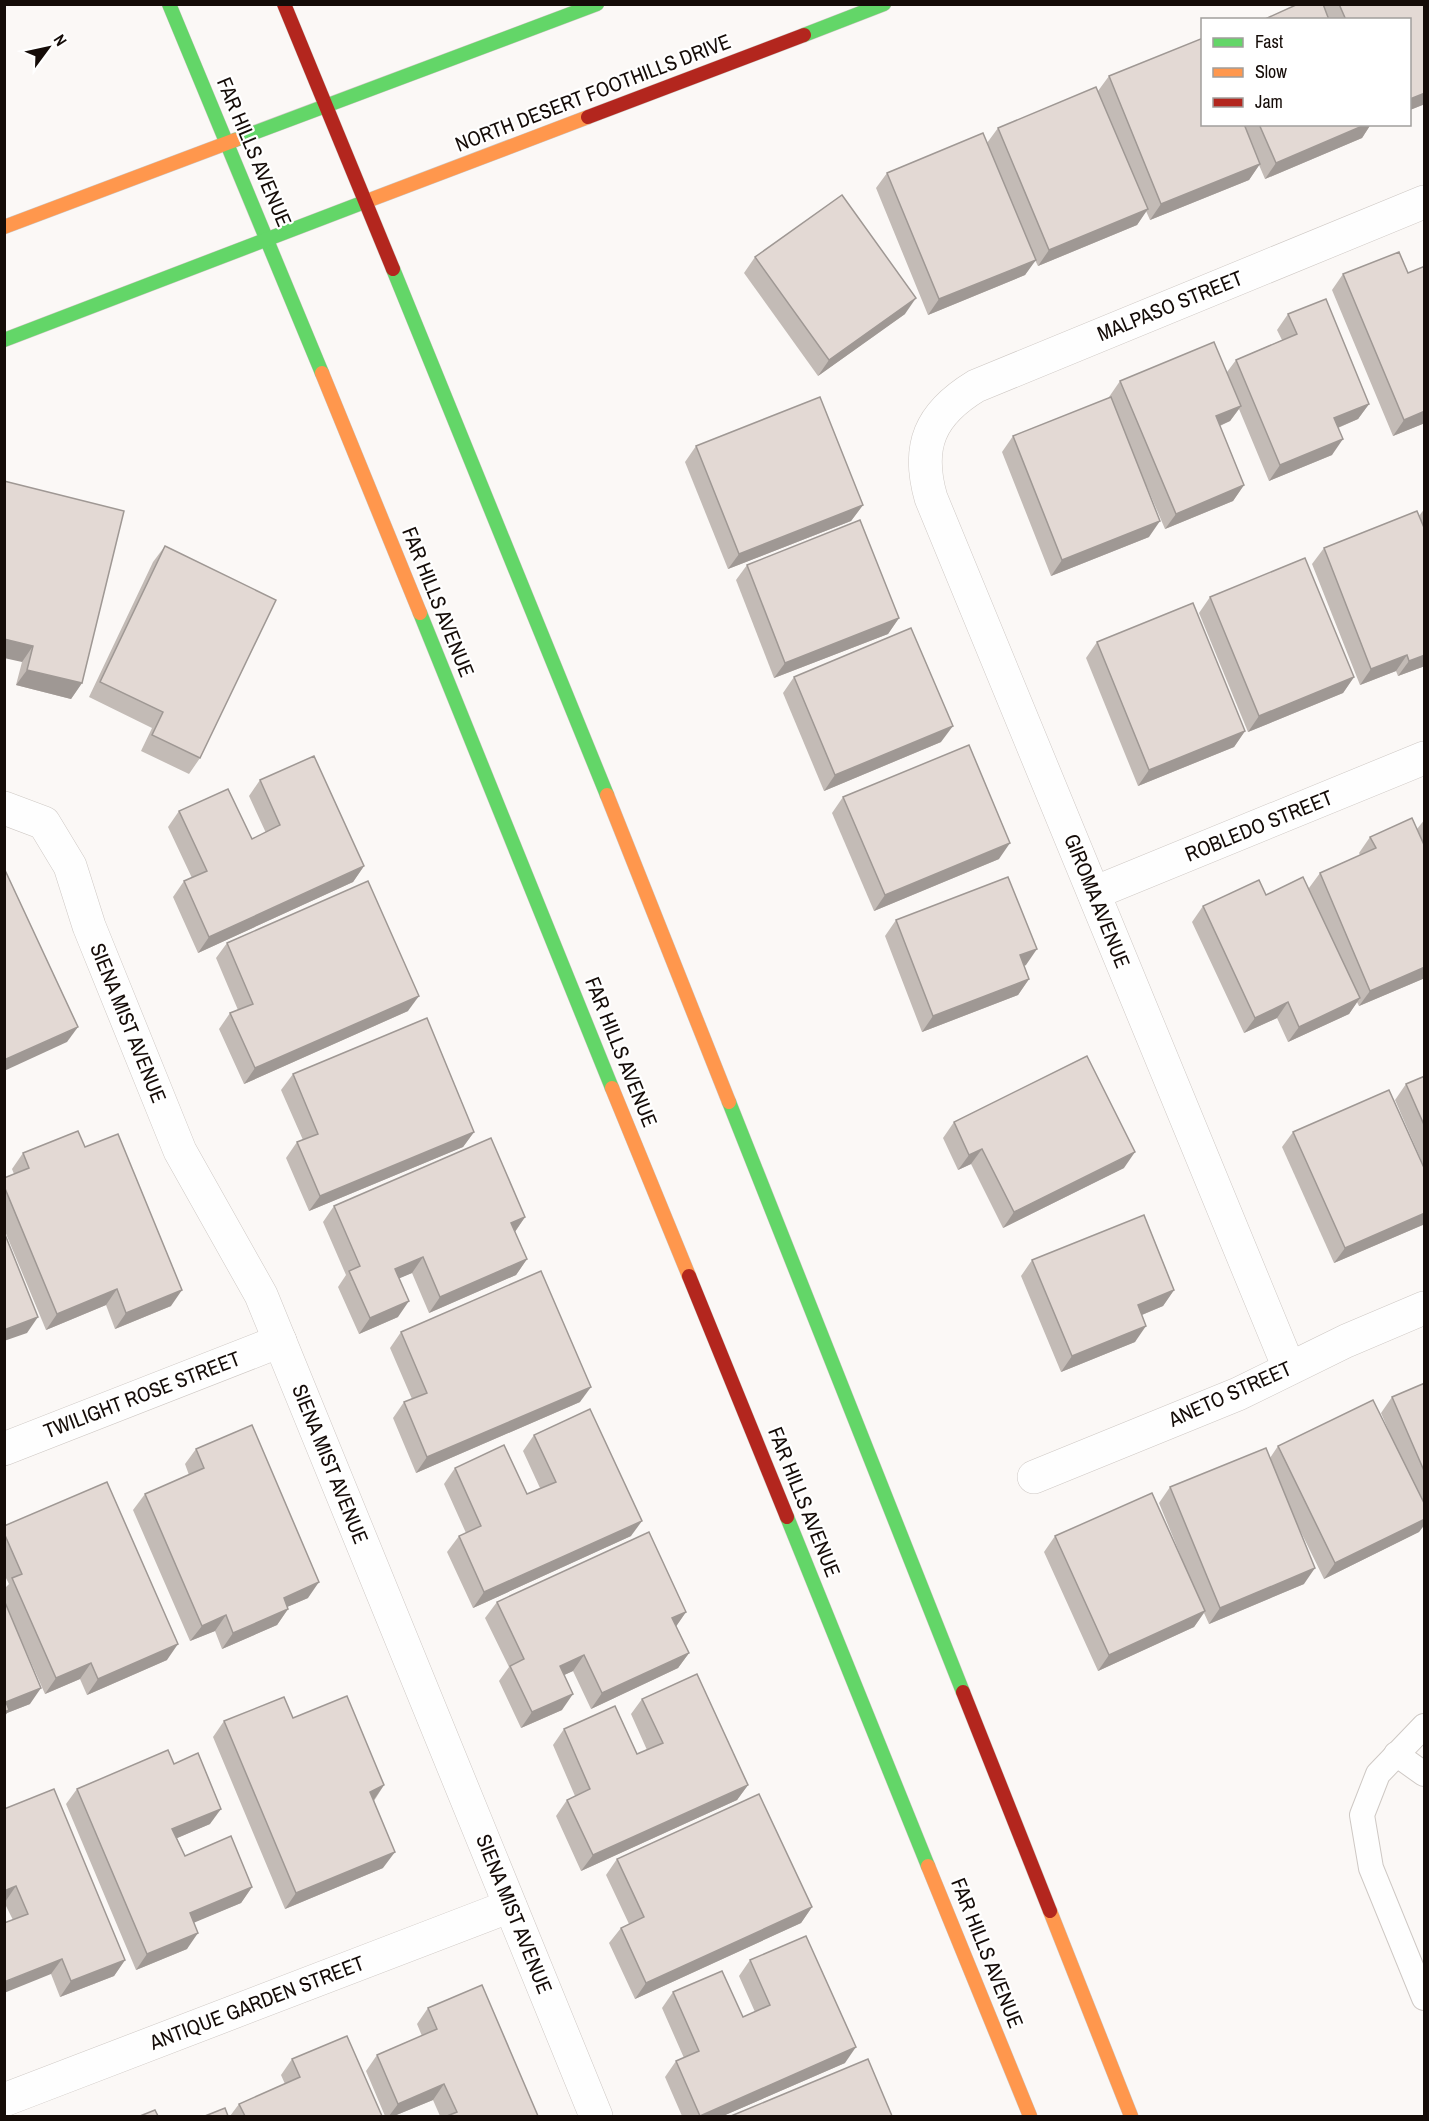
<svg xmlns="http://www.w3.org/2000/svg" width="1429" height="2121" font-family="'Archivo Narrow',sans-serif">
<style>
.lines{fill:none;stroke-linecap:round;stroke-linejoin:round}
.lane-casing{stroke:#cec8c4;stroke-width:26}
.street-casing{stroke:#cec8c4;stroke-width:34}
.fast-casing{stroke:#cec8c4;stroke-width:15}
.slow-casing{stroke:#cec8c4;stroke-width:15}
.jam-casing{stroke:#cec8c4;stroke-width:15}
.lane{stroke:#fefefe;stroke-width:24}
.street{stroke:#fefefe;stroke-width:33}
.fast{stroke:#63d668;stroke-width:14}
.slow{stroke:#ff974d;stroke-width:14}
.jam{stroke:#b3261e;stroke-width:14}
.wall{fill:#c3bbb6}
.shaded-wall{fill:#9f9894}
.building{fill:#e3d9d4;stroke:#9f9894;stroke-width:1.5}
.labels{text-anchor:middle;stroke-width:4.5;stroke-linejoin:round;paint-order:stroke}
.street-label{font-size:21px;fill:#150c08;stroke:#fff}
</style>
<rect width="100%" height="100%" fill="#fbf8f6"/>
<g class="lines">
<defs>
<g id="lane">
<path d="M1424 1726 1378 1774 1362 1815 1371 1868 1424 1998"/>
<path d="M1396 1754 1424 1774"/>
</g>
<g id="street">
<path d="M4 808 44 823 70 866 89 926 180 1151 261 1295 596 2116"/>
<path d="M1094 893 1424 758"/>
<path d="M1289 1368 931 498C916 446 930 414 976 386L1424 202"/>
<path d="M4 1449 280 1341"/>
<path d="M1034 1477 1238 1394 1346 1341 1424 1308"/>
<path d="M4 2100 510 1906"/>
</g>
<g id="fast">
<path d="M169 4 322 373"/>
<path d="M804 35 884 4"/>
<path d="M235 140 597 4"/>
<path d="M393 269 607 795"/>
<path d="M4 340 367 201"/>
<path d="M420 613 612 1088"/>
<path d="M729 1102 963 1692"/>
<path d="M787 1517 928 1866"/>
</g>
<g id="slow">
<path d="M367 201 588 117"/>
<path d="M4 227 235 140"/>
<path d="M322 373 420 613"/>
<path d="M607 795 729 1102"/>
<path d="M612 1088 689 1276"/>
<path d="M928 1866 1030 2116"/>
<path d="M1050 1911 1131 2116"/>
</g>
<g id="jam">
<path d="M284 4 393 269"/>
<path d="M588 117 804 35"/>
<path d="M689 1276 787 1517"/>
<path d="M963 1692 1050 1911"/>
</g>
</defs>
<use href="#lane" class="lane-casing"/>
<use href="#street" class="street-casing"/>
<use href="#fast" class="fast-casing"/>
<use href="#slow" class="slow-casing"/>
<use href="#jam" class="jam-casing"/>
<use href="#lane" class="lane"/>
<use href="#street" class="street"/>
<use href="#fast" class="fast"/>
<use href="#slow" class="slow"/>
<use href="#jam" class="jam"/>
</g>
<g class="wall">
<path d="M1298 4H1425V104L1410 110V20H1263Z"/>
<path d="M1109 76 1203 124H1371L1362 138 1265 179 1259 165 1249 180 1150 220 1146 211 1137 225 1038 266 1035 260 1025 275 928 315 876 188 887 173 987 143 998 128 1098 91Z"/>
<path d="M755 257 905 314 818 376 744 273Z"/>
<path d="M1425 266V423L1393 436 1332 290 1343 274 1408 273Z"/>
<path d="M1288 314 1369 404 1358 419 1338 428 1332 455 1269 481 1239 409 1230 421 1220 426 1244 485 1233 501 1165 529 1147 487 1149 537 1051 576 1002 452 1013 436 1109 398V397L1120 381 1227 372 1236 360 1282 340 1277 330Z"/>
<path d="M696 446 863 505 851 521 728 569 685 462Z"/>
<path d="M4 481 82 683 71 699 16 685 22 662Z"/>
<path d="M1425 508V666L1398 676 1396 671 1360 685 1312 564 1324 548 1419 516Z"/>
<path d="M165 546 200 758 189 774 141 751 152 728 89 697 153 562Z"/>
<path d="M747 565 899 618 888 634 774 678 736 580Z"/>
<path d="M1210 597 1354 677 1343 693 1248 732 1199 613Z"/>
<path d="M1097 642 1245 731 1234 747 1138 786 1086 658Z"/>
<path d="M794 677 941 742 824 791 783 693Z"/>
<path d="M260 780 364 866 353 882 198 953 173 897 184 881 192 878 168 827 179 811 252 839 266 833 249 796Z"/>
<path d="M843 797 999 859 874 911 832 813Z"/>
<path d="M1425 819V978L1359 1006 1357 1002 1349 1014 1288 1042 1277 1018 1244 1033 1192 922 1203 906 1266 895 1309 888 1320 873 1360 855 1359 853 1370 837 1417 829Z"/>
<path d="M896 920 1026 965 1024 966 1029 979 1018 995 922 1032 885 936Z"/>
<path d="M227 943 408 1011 244 1084 219 1029 230 1013 238 1010 216 958Z"/>
<path d="M293 1074 474 1132 463 1147 309 1211 286 1158 297 1142 303 1140 281 1090Z"/>
<path d="M1425 1076V1169L1395 1100 1406 1084Z"/>
<path d="M954 1122 1124 1168 1003 1228 971 1164 958 1170 943 1138Z"/>
<path d="M1293 1132 1425 1170V1224L1334 1263 1282 1147Z"/>
<path d="M85 1147 171 1306 115 1329 106 1305 46 1330 4 1229V1178L14 1174 12 1169 23 1153Z"/>
<path d="M334 1206 525 1217 515 1232 527 1259 516 1275 429 1313 412 1273 399 1278 398 1317 359 1334 338 1287 346 1275 323 1222Z"/>
<path d="M1032 1260 1174 1290 1163 1306 1142 1315 1135 1342 1061 1372 1021 1276Z"/>
<path d="M401 1332 580 1402 416 1473 393 1418 404 1402 412 1399 390 1348Z"/>
<path d="M1425 1383V1524L1419 1532 1324 1579 1298 1526 1304 1584 1209 1624 1204 1613 1194 1627 1098 1671 1044 1552 1055 1536 1182 1559 1159 1503 1170 1487 1270 1458 1278 1446 1394 1443 1381 1413 1392 1397Z"/>
<path d="M534 1435 631 1536 473 1608 447 1552 459 1536 466 1533 444 1484 455 1468 527 1494 540 1488 523 1451Z"/>
<path d="M196 1449 308 1598 287 1607 288 1609 277 1625 222 1649 215 1631 190 1641 133 1510 145 1494 189 1475 185 1464Z"/>
<path d="M4 1526 167 1660 87 1695 80 1679 45 1694 17 1631 30 1704 7 1713 4 1717V1589L9 1584 4 1574Z"/>
<path d="M497 1602 686 1612 676 1626 689 1653 678 1668 591 1709 573 1671 564 1675 562 1710 521 1728 499 1681 509 1667 485 1618Z"/>
<path d="M642 1699 748 1785 737 1800 581 1871 556 1816 567 1800 575 1796 553 1745 564 1729 637 1754 647 1750 631 1714Z"/>
<path d="M293 1718 384 1785 374 1801 383 1868 285 1909 213 1737 224 1721Z"/>
<path d="M174 1764 210 1824 177 1838 185 1856 252 1887 241 1903 194 1922 187 1949 136 1970 66 1804 77 1789Z"/>
<path d="M4 1809 125 1960 114 1976 60 1997 51 1974 13 1920 4 1902Z"/>
<path d="M617 1859 812 1907 801 1923 635 1999 609 1943 621 1928 629 1924 606 1875Z"/>
<path d="M750 1960 845 2063 723 2116H682L665 2077 676 2061 684 2058 662 2008 673 1992 743 2017 755 2012 739 1976Z"/>
<path d="M428 2008 538 2116H440L433 2100 394 2116H385L366 2071 377 2055 422 2036 417 2024Z"/>
<path d="M292 2059 382 2116H230L239 2104 285 2084 281 2075Z"/>
</g>
<g class="shaded-wall">
<path d="M1425 93V104L1410 110V99Z"/>
<path d="M1367 124H1371L1362 138 1265 179 1276 163Z"/>
<path d="M1260 164 1249 180 1150 220 1161 204Z"/>
<path d="M1148 209 1137 225 1038 266 1049 250Z"/>
<path d="M1036 260 1025 275 928 315 939 299Z"/>
<path d="M916 298 905 314 818 376 829 360Z"/>
<path d="M1369 404 1358 419 1323 434 1334 418Z"/>
<path d="M1241 406 1230 421 1205 432 1216 416Z"/>
<path d="M1425 411V423L1393 436 1404 420Z"/>
<path d="M1343 439 1332 455 1269 481 1280 465Z"/>
<path d="M1244 485 1233 501 1165 529 1176 514Z"/>
<path d="M863 505 851 521 728 569 739 554Z"/>
<path d="M1160 521 1149 537 1051 576 1062 560Z"/>
<path d="M899 618 888 634 774 678 785 663Z"/>
<path d="M4 639 33 646 22 662 4 658Z"/>
<path d="M1407 655 1396 671 1360 685 1371 669Z"/>
<path d="M1425 655V666L1398 676 1409 661Z"/>
<path d="M27 670 82 683 71 699 16 685Z"/>
<path d="M1354 677 1343 693 1248 732 1259 716Z"/>
<path d="M953 726 941 742 824 791 835 775Z"/>
<path d="M1245 731 1234 747 1138 786 1149 770Z"/>
<path d="M1010 843 999 859 874 911 885 895Z"/>
<path d="M364 866 353 882 198 953 209 937Z"/>
<path d="M1037 949 1026 965 1009 971 1020 955Z"/>
<path d="M1425 967V978L1359 1006 1370 991Z"/>
<path d="M1029 979 1018 995 922 1032 933 1016Z"/>
<path d="M419 996 408 1011 244 1084 255 1068Z"/>
<path d="M1360 998 1349 1014 1288 1042 1299 1027Z"/>
<path d="M1288 1002 1277 1018 1244 1033 1255 1018Z"/>
<path d="M78 1027 67 1042 4 1071V1060Z"/>
<path d="M474 1132 463 1147 309 1211 320 1196Z"/>
<path d="M982 1149 971 1164 958 1170 969 1155Z"/>
<path d="M1135 1152 1124 1168 1003 1228 1014 1212Z"/>
<path d="M1425 1213V1224L1334 1263 1345 1248Z"/>
<path d="M525 1217 514 1233 511 1223Z"/>
<path d="M423 1257 412 1273 384 1285 395 1269Z"/>
<path d="M527 1259 516 1275 429 1313 440 1297Z"/>
<path d="M117 1289 106 1305 46 1330 57 1314Z"/>
<path d="M182 1290 171 1306 115 1329 126 1313Z"/>
<path d="M1174 1290 1163 1306 1127 1321 1138 1305Z"/>
<path d="M409 1301 398 1317 359 1334 370 1318Z"/>
<path d="M38 1317 27 1333 4 1341V1330Z"/>
<path d="M1146 1326 1135 1342 1061 1372 1072 1356Z"/>
<path d="M591 1387 580 1402 416 1473 427 1457Z"/>
<path d="M1425 1519V1524L1419 1532 1324 1579 1335 1563Z"/>
<path d="M642 1521 631 1536 473 1608 484 1592Z"/>
<path d="M1315 1568 1304 1584 1209 1624 1220 1608Z"/>
<path d="M319 1582 308 1598 273 1613 284 1598Z"/>
<path d="M288 1609 277 1625 222 1649 233 1633Z"/>
<path d="M1205 1611 1194 1627 1098 1671 1109 1655Z"/>
<path d="M686 1612 675 1628 672 1618Z"/>
<path d="M226 1615 215 1631 190 1641 202 1626Z"/>
<path d="M178 1644 167 1660 87 1695 98 1679Z"/>
<path d="M689 1653 678 1668 591 1709 602 1693Z"/>
<path d="M584 1655 573 1671 549 1682 560 1666Z"/>
<path d="M91 1663 80 1679 45 1694 56 1678Z"/>
<path d="M41 1688 30 1704 7 1713 4 1717V1705L6 1702Z"/>
<path d="M573 1694 562 1710 521 1728 532 1712Z"/>
<path d="M384 1785 373 1801 370 1792Z"/>
<path d="M748 1785 737 1800 581 1871 593 1855Z"/>
<path d="M221 1809 210 1824 161 1845 172 1829Z"/>
<path d="M395 1852 383 1868 285 1909 296 1893Z"/>
<path d="M16 1886 5 1902H4V1891Z"/>
<path d="M252 1887 241 1903 179 1929 190 1913Z"/>
<path d="M812 1907 801 1923 635 1999 646 1983Z"/>
<path d="M198 1933 187 1949 136 1970 147 1954Z"/>
<path d="M62 1959 51 1974 4 1993V1982Z"/>
<path d="M125 1960 114 1976 60 1997 71 1981Z"/>
<path d="M856 2047 845 2063 723 2116H699Z"/>
<path d="M444 2084 433 2100 394 2116H389L398 2104Z"/>
</g>
<g class="building">
<path d="M1298 4H1323L1329 20H1263Z"/>
<path d="M1339 4H1425V93L1410 99V20H1346Z"/>
<path d="M1203 38V124H1244L1260 164 1161 204 1109 76Z"/>
<path d="M1096 87 1148 209 1049 250 998 128Z"/>
<path d="M1259 124H1367L1276 163Z"/>
<path d="M983 133 1036 260 939 299 887 173Z"/>
<path d="M842 195 916 298 829 360 755 257Z"/>
<path d="M1399 252 1408 273 1425 266V411L1404 420 1343 274Z"/>
<path d="M1326 299 1369 404 1334 418 1343 439 1280 465 1236 360 1297 334 1288 314Z"/>
<path d="M1214 342 1241 406 1216 416 1244 485 1176 514 1120 381Z"/>
<path d="M820 397 863 505 739 554 696 446Z"/>
<path d="M1111 397 1160 521 1062 560 1013 436Z"/>
<path d="M4 481 124 511 82 683 27 670 33 646 4 639Z"/>
<path d="M1417 511 1425 530V655L1409 661 1407 655 1371 669 1324 548Z"/>
<path d="M860 520 899 618 785 663 747 565Z"/>
<path d="M165 546 276 600 200 758 152 735 163 712 100 682Z"/>
<path d="M1305 558 1354 677 1259 716 1210 597Z"/>
<path d="M1193 603 1245 731 1149 770 1097 642Z"/>
<path d="M911 628 953 726 835 775 794 677Z"/>
<path d="M969 745 1010 843 885 895 843 797Z"/>
<path d="M314 756 364 866 209 937 184 881 207 871 179 811 228 789 252 839 280 825 260 780Z"/>
<path d="M1412 818 1425 847V967L1370 991 1320 873 1376 848 1370 837Z"/>
<path d="M4 868 78 1027 4 1060Z"/>
<path d="M1008 877 1037 949 1020 955 1029 979 933 1016 896 920Z"/>
<path d="M1303 877 1360 998 1299 1027 1288 1002 1255 1018 1203 906 1259 880 1266 895Z"/>
<path d="M368 881 419 996 255 1068 230 1013 253 1004 227 943Z"/>
<path d="M427 1018 474 1132 320 1196 297 1142 318 1134 293 1074Z"/>
<path d="M1087 1056 1135 1152 1014 1212 982 1149 969 1155 954 1122Z"/>
<path d="M1425 1076V1127L1406 1084Z"/>
<path d="M1389 1090 1425 1170V1213L1345 1248 1293 1132Z"/>
<path d="M78 1131 85 1147 118 1134 182 1290 126 1313 117 1289 57 1314 4 1186V1178L29 1168 23 1153Z"/>
<path d="M491 1138 525 1217 511 1223 527 1259 440 1297 423 1257 395 1269 409 1301 370 1318 349 1271 360 1266 334 1206Z"/>
<path d="M1144 1215 1174 1290 1138 1305 1146 1326 1072 1356 1032 1260Z"/>
<path d="M4 1232 38 1317 4 1330Z"/>
<path d="M541 1271 591 1387 427 1457 404 1402 427 1393 401 1332Z"/>
<path d="M1425 1383V1473L1392 1397Z"/>
<path d="M1373 1400 1425 1505V1519L1335 1563 1278 1446Z"/>
<path d="M590 1409 642 1521 484 1592 459 1536 481 1526 455 1468 504 1445 527 1494 556 1482 534 1435Z"/>
<path d="M252 1425 319 1582 284 1598 288 1609 233 1633 226 1615 202 1626 145 1494 204 1468 196 1449Z"/>
<path d="M1266 1448 1315 1568 1220 1608 1170 1487Z"/>
<path d="M107 1482 178 1644 98 1679 91 1663 56 1678 12 1578 22 1574 4 1533V1526Z"/>
<path d="M1152 1493 1205 1611 1109 1655 1055 1536Z"/>
<path d="M649 1532 686 1612 672 1618 689 1653 602 1693 584 1655 560 1666 573 1694 532 1712 510 1666 524 1659 497 1602Z"/>
<path d="M4 1600 41 1688 6 1702 9 1710 4 1712Z"/>
<path d="M697 1674 748 1785 593 1855 567 1800 590 1789 564 1729 615 1706 637 1754 663 1743 642 1699Z"/>
<path d="M347 1696 384 1785 370 1792 395 1852 296 1893 224 1721 284 1697 293 1718Z"/>
<path d="M168 1750 174 1764 198 1753 221 1809 172 1829 185 1856 231 1836 252 1887 190 1913 198 1933 147 1954 77 1789Z"/>
<path d="M54 1789 125 1960 71 1981 62 1959 4 1982V1923L28 1914 16 1886 4 1891V1809Z"/>
<path d="M759 1794 812 1907 646 1983 621 1928 644 1917 617 1859Z"/>
<path d="M806 1936 856 2047 700 2116 676 2061 699 2051 673 1992 722 1971 743 2017 770 2005 750 1960Z"/>
<path d="M482 1985 538 2116H447L457 2112 444 2084 398 2104 377 2055 437 2029 428 2008Z"/>
<path d="M347 2036 382 2116H245L239 2104 300 2077 292 2059Z"/>
<path d="M868 2059 892 2116H731Z"/>
<path d="M225 2108 228 2116H205Z"/>
<path d="M155 2110 158 2116H140Z"/>
</g>
<g class="labels">
<g class="street-label">
<text transform="translate(593 93) rotate(-21)" y="7">NORTH DESERT FOOTHILLS DRIVE</text>
<text transform="translate(254 152) rotate(67)" y="7">FAR HILLS AVENUE</text>
<text transform="translate(1170 306) rotate(-22)" y="7">MALPASO STREET</text>
<text transform="translate(438 602) rotate(68)" y="7">FAR HILLS AVENUE</text>
<text transform="translate(1259 826) rotate(-22)" y="7">ROBLEDO STREET</text>
<text transform="translate(1097 901) rotate(68)" y="7">GIROMA AVENUE</text>
<text transform="translate(128 1023) rotate(68)" y="7">SIENA MIST AVENUE</text>
<text transform="translate(621 1052) rotate(68)" y="7">FAR HILLS AVENUE</text>
<text transform="translate(1230 1394) rotate(-24)" y="7">ANETO STREET</text>
<text transform="translate(142 1395) rotate(-21)" y="7">TWILIGHT ROSE STREET</text>
<text transform="translate(330 1464) rotate(68)" y="7">SIENA MIST AVENUE</text>
<text transform="translate(804 1502) rotate(68)" y="7">FAR HILLS AVENUE</text>
<text transform="translate(514 1914) rotate(68)" y="7">SIENA MIST AVENUE</text>
<text transform="translate(987 1953) rotate(68)" y="7">FAR HILLS AVENUE</text>
<text transform="translate(257 2003) rotate(-21)" y="7">ANTIQUE GARDEN STREET</text>
</g>
</g>
<rect width="1429" height="2121" fill="none" stroke="#150c08" stroke-width="12"/>
<rect x="1201" y="18" width="210" height="108" fill="#ffffff" stroke="#a19e9c" stroke-width="1.5"/>
<rect x="1213" y="38" width="30" height="9" fill="#63d668" stroke="#a19e9c" stroke-width="1.5"/>
<text x="1255" y="48" font-size="18" fill="#150c08">Fast</text>
<rect x="1213" y="68" width="30" height="9" fill="#ff974d" stroke="#a19e9c" stroke-width="1.5"/>
<text x="1255" y="78" font-size="18" fill="#150c08">Slow</text>
<rect x="1213" y="98" width="30" height="9" fill="#b3261e" stroke="#a19e9c" stroke-width="1.5"/>
<text x="1255" y="108" font-size="18" fill="#150c08">Jam</text>
<g transform="translate(48 48) rotate(57)" stroke="#ffffff" stroke-width="4.5" paint-order="stroke">
<path d="M0-4.5L10 22L0 15L-10 22Z" fill="#150c08"/>
<text y="-9" font-size="16" font-weight="bold" text-anchor="middle" fill="#150c08">N</text>
</g>
</svg>
